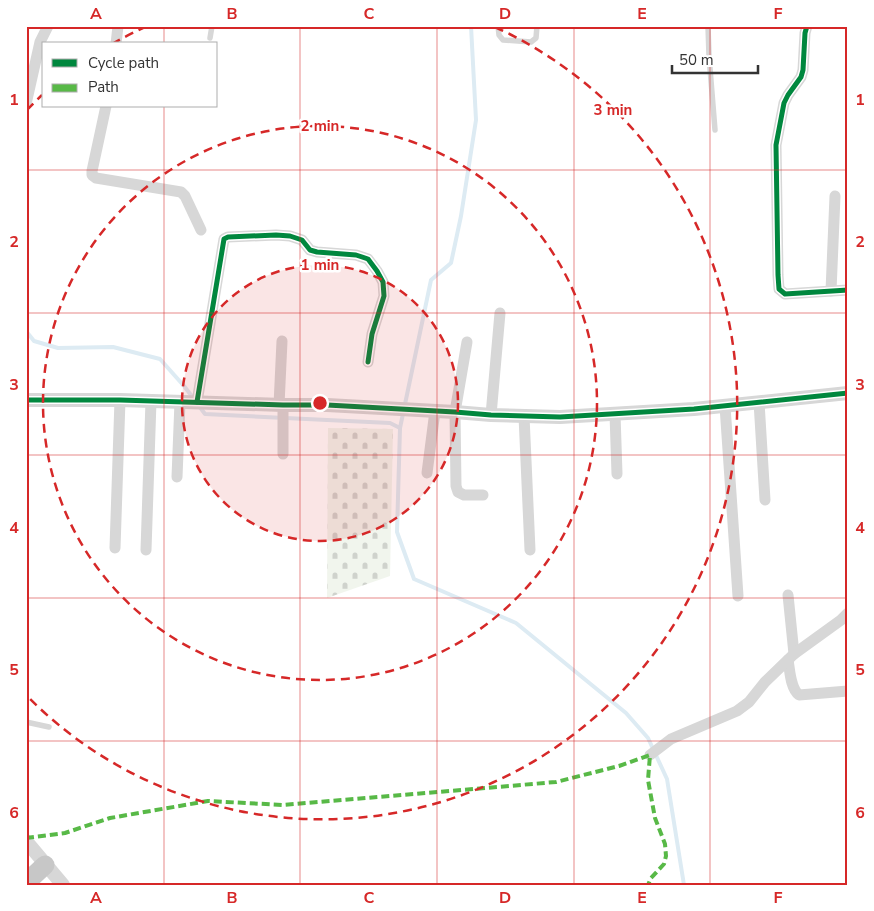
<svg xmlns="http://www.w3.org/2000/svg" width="874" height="911" font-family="'Nunito Sans',sans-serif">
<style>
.cemetery{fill:url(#cemetery-stones)}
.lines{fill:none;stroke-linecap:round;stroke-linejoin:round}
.stream{stroke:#ddebf3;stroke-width:4}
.service{stroke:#d7d7d7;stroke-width:5.5}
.minor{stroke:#d7d7d7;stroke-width:11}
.tertiary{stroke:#d7d7d7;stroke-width:14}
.trunk{stroke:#c7c7c7;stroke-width:19}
.quiet{stroke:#58b947;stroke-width:4;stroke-dasharray:8 4;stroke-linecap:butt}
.cycleway-casing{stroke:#fff;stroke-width:8}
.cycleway{stroke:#00873e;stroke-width:5}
.grid{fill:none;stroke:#d62828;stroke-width:1;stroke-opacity:0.55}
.ring{fill:none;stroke:#d62828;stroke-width:2.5;stroke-dasharray:9 6}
.centre{fill:#d62828;stroke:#fff;stroke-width:2.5}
.ring-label{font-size:15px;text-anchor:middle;font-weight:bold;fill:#d62828;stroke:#fff;stroke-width:5;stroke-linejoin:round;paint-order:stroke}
.neatline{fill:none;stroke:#d62828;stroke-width:2}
.grid-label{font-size:16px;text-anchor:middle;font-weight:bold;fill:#d62828}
</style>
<defs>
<pattern id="cemetery-stones" width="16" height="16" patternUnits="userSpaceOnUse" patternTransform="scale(1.25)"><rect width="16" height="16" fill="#f1f5ed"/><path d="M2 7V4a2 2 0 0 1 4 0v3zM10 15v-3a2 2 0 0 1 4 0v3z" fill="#cfd2cc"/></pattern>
</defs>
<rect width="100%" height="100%" fill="#fff"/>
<path class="cemetery" d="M328 428 393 429 390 576 327 598Z"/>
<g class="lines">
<g class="stream">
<path d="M26 331 34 341 58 348 113 347 160 359 184 386 194 399"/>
<path d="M199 406 205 414 390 423 400 428 397 532 414 579 516 623 626 713 648 738 667 779 684 885"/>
<path d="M400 428 431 280 451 263 461 216 476 120 471 26"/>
</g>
<g class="service">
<path d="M498 26 499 35 503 40 531 42 536 38 537 26"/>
<path d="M708 26 709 56 715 130"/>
<path d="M210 38 212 26"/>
<path d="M26 722 49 727"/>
</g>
<g class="minor">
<path d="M807 26 805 33 803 70 801 77 788 95 784 103 776 145 778 275 779 289 785 294 848 290"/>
<path d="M116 44 118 26"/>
<path d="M26 104 40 42 48 26"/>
<path d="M106 106 92 171V175L96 178 181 192 185 196 201 230"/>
<path d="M831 291 835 196"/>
<path d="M467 342 455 412 456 486 458 492 464 495H483"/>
<path d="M197 402 224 239 228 237 276 235 290 236 302 240 310 250 317 252 356 255 368 259 377 271 383 282 384 296 372 334 368 362"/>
<path d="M759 402 765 500"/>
<path d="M279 405 282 341"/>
<path d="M283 405V454"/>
<path d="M725 406 738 596"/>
<path d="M615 414 617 474"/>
<path d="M491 415 500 313"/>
<path d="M524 416 530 550"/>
<path d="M427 473 435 411"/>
<path d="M177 477 180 402"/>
<path d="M115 548 120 400"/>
<path d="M146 550 151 401"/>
<path d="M788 595 794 654"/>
<path d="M788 660C790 670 790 688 799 695L848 691"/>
<path d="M650 755 671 739 737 711 749 702 765 682 794 654 841 620 848 613"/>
</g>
<g class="tertiary">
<path d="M26 400H120L283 405H327L455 412 491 415 560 417 694 409 848 393"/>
<path d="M26 841 63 885"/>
</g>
<path class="trunk" d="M29 880 45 865"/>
<path class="quiet" d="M26 838 65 833 110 818 208 801 283 805 556 782 619 766 650 755 648 780 655 818 665 844 666 856 664 864 651 878 648 885"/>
<defs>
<g id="cycleway">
<path d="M807 26 805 33 803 70 801 77 788 95 784 103 776 145 778 275 779 289 785 294 848 290"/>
<path d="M26 400H120L283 405H327L455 412 491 415 560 417 694 409 848 393"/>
<path d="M197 402 224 239 228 237 276 235 290 236 302 240 310 250 317 252 356 255 368 259 377 271 383 282 384 296 372 334 368 362"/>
</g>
</defs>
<use href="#cycleway" class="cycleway-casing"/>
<use href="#cycleway" class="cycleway"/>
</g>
<path class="grid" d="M164 26V44M300 26V885M437 26V885M574 26V885M710 26V885M164 106V885M26 170H848M26 313H848M26 455H848M26 598H848M26 741H848"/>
<circle cx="320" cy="403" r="138" fill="#d62828" fill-opacity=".12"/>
<g class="ring">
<circle cx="320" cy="403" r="138"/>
<circle cx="320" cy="403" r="277"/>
<path d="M27 110A415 415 0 0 1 42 95M112 44A415 415 0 0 1 145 27M495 27A415 415 0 1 1 27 696"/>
</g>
<circle cx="320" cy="403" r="8" class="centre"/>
<g class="ring-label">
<text x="613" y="115">3 min</text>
<text x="320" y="131">2 min</text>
<text x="320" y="270">1 min</text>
</g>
<rect width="874" height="911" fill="none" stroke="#ffffff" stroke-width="55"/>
<rect x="42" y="42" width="175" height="65" fill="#ffffff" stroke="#adadad"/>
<rect x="52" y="59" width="25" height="8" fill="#00873e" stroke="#adadad"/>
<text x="88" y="68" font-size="15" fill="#333333">Cycle path</text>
<rect x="52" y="84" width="25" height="8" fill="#58b947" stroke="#adadad"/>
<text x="88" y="92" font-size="15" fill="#333333">Path</text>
<path d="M672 65v8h86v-8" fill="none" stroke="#333333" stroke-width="2.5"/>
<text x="679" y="65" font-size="15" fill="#333333" stroke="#ffffff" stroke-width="4" paint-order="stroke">50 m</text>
<rect x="28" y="28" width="818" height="856" class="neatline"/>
<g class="grid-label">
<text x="96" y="19">A</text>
<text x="232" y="19">B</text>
<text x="369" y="19">C</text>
<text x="505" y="19">D</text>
<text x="642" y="19">E</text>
<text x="778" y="19">F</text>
<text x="14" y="105">1</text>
<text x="860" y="105">1</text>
<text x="14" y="247">2</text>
<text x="860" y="247">2</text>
<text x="14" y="390">3</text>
<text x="860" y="390">3</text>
<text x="14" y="533">4</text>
<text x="860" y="533">4</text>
<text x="14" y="675">5</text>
<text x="860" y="675">5</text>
<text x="14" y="818">6</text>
<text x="860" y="818">6</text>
<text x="96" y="903">A</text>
<text x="232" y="903">B</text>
<text x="369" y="903">C</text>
<text x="505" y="903">D</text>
<text x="642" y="903">E</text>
<text x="778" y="903">F</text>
</g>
</svg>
